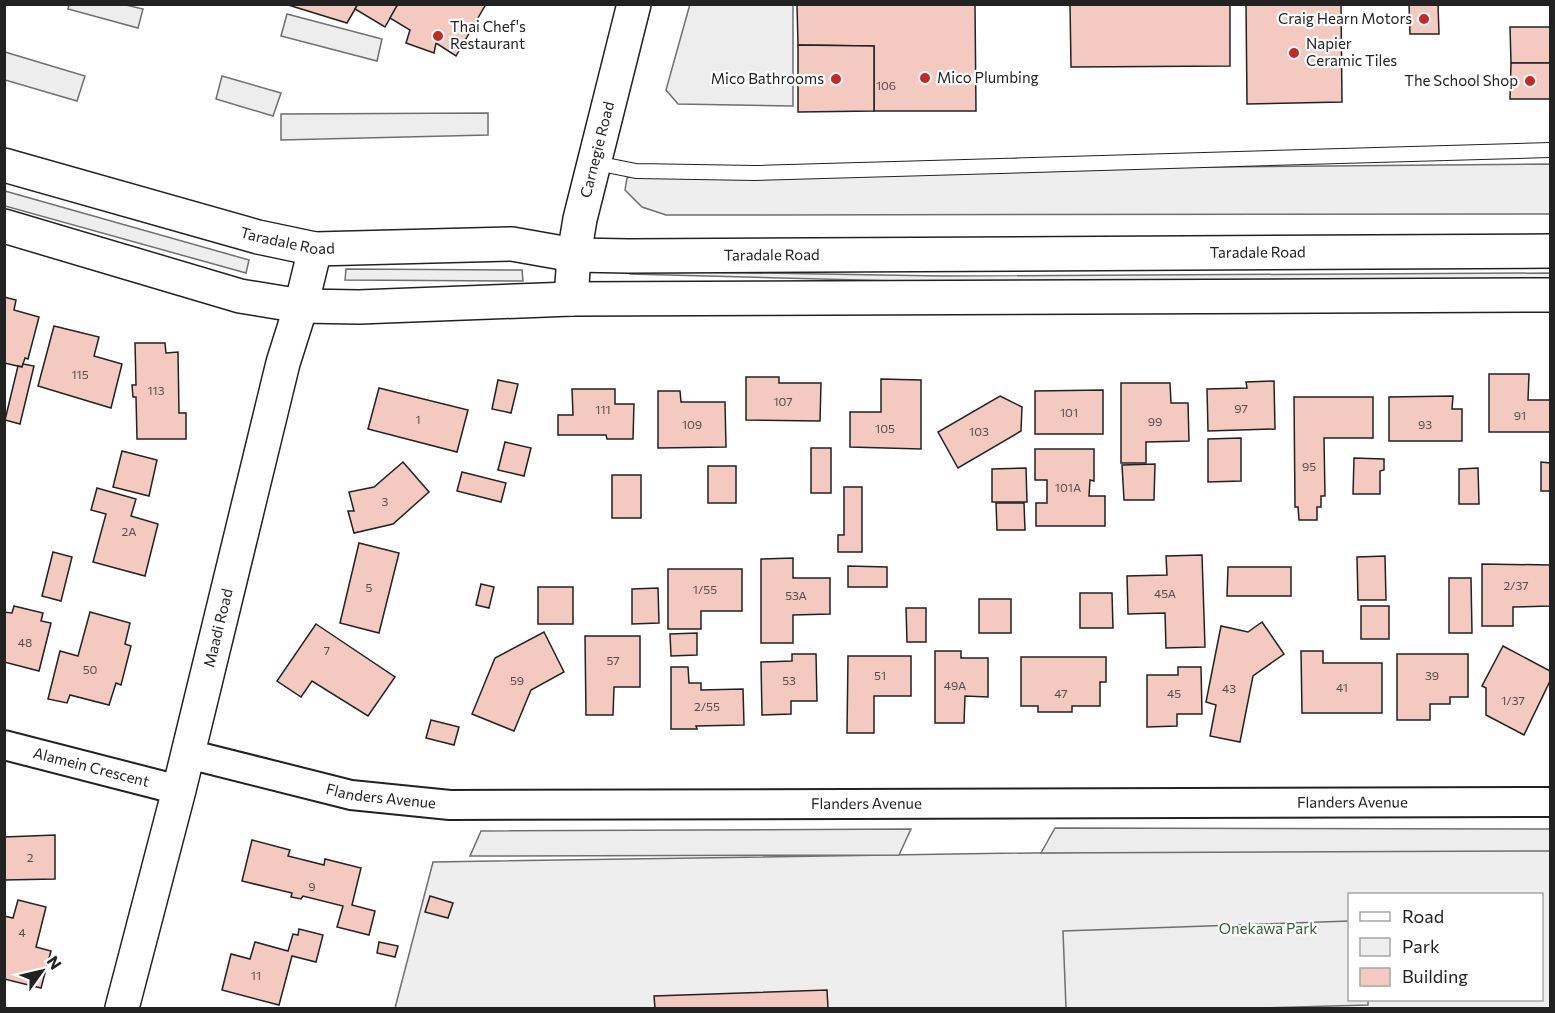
<svg xmlns="http://www.w3.org/2000/svg" width="1555" height="1013" font-family="Commissioner,sans-serif">
<style>
.green{fill:#eee;stroke:#6f6f6f;stroke-width:1.5;fill-rule:evenodd}
.parking{fill:#ededed;stroke:#6f6f6f;stroke-width:1.5}
.building{fill:#f3c9c0;stroke:#222;stroke-width:1.5}
.lines{fill:none;stroke-linecap:round;stroke-linejoin:round}
.service-casing{stroke:#222;stroke-width:16}
.minor-casing{stroke:#222;stroke-width:32}
.tertiary-casing{stroke:#222;stroke-width:36}
.secondary-casing{stroke:#222;stroke-width:36}
.trunk-casing{stroke:#222;stroke-width:36}
.service{stroke:#fff;stroke-width:14}
.minor{stroke:#fff;stroke-width:28}
.tertiary{stroke:#fff;stroke-width:33}
.secondary{stroke:#fff;stroke-width:33}
.trunk{stroke:#fff;stroke-width:33}
.poi-dot{fill:#c62828;stroke:#fff;stroke-width:2}
.labels{text-anchor:middle;stroke-width:4.5;stroke-linejoin:round;paint-order:stroke}
.number-label{font-size:12px;fill:#564c4a}
.poi-label{font-size:15px;fill:#222;stroke:#fff;text-anchor:end}
.street-label{font-size:15px;fill:#222;stroke:#fff}
.park-label{font-size:15px;fill:#2f5e38;stroke:#fff}
</style>
<rect width="100%" height="100%" fill="#fff"/>
<g class="green">
<path d="M1550 164V214L666 215 642 207 625 190 627 178 640 172Z"/>
<path d="M5 191 249 260 246 273 5 206Z"/>
<path d="M346 269 522 270 523 281 345 280Z"/>
<path d="M630 271 942 276 1550 273V279L937 282 630 274Z"/>
<path d="M1550 845V1008H395L433 862ZM1350 894H1542V1000H1350Z"/>
</g>
<g class="parking">
<path d="M690 4 793 5V106L678 104 666 90Z"/>
<path d="M126 5 143 9 138 28 68 9 69 5Z"/>
<path d="M287 14 382 39 377 61 281 36Z"/>
<path d="M5 52 85 76 77 101 5 80Z"/>
<path d="M222 76 281 93 273 116 216 99Z"/>
<path d="M488 113V135L281 140V114Z"/>
<path d="M1055 828 1550 829V851L1041 853Z"/>
<path d="M911 829 899 855 470 856 481 831Z"/>
<path d="M1349 921 1350 1000H1368V1005L1265 1008H1066L1063 931Z"/>
</g>
<g class="building">
<path d="M285 4H358L347 23Z"/>
<path d="M358 4H398L385 27 355 9Z"/>
<path d="M398 4H486L456 56 436 43 434 53 406 43 410 30 390 18Z"/>
<path d="M797 4H975L976 111H874V46L798 45Z"/>
<path d="M1070 4H1230V66L1071 67Z"/>
<path d="M1246 4H1341L1342 102 1247 104Z"/>
<path d="M1409 4H1438L1439 34H1410Z"/>
<path d="M1510 27H1550V63H1511Z"/>
<path d="M798 45 874 46V111L798 112Z"/>
<path d="M1511 63H1550V99H1510Z"/>
<path d="M4 297 16 300 14 310 39 317 28 359 25 358 22 367 4 363Z"/>
<path d="M54 326 99 337 94 356 122 364 111 408 38 386Z"/>
<path d="M135 343H165L166 353 178 352 179 413H186V439H137L136 397H133L132 385H136Z"/>
<path d="M23 364 34 366 20 424 5 420 18 366 22 367Z"/>
<path d="M1489 374H1529L1528 400H1550V432H1489Z"/>
<path d="M746 377H779V383H821L820 421 746 420Z"/>
<path d="M881 379 921 380V449L850 447V412H881Z"/>
<path d="M498 380 518 384 511 413 492 409Z"/>
<path d="M1274 381 1275 429 1208 431 1207 389 1247 388 1246 382Z"/>
<path d="M1121 383H1170L1171 403H1188L1189 441 1146 442V463H1121Z"/>
<path d="M379 388 468 410 457 452 368 429Z"/>
<path d="M572 389H615V404H634L633 439H607L606 435H558V415H573Z"/>
<path d="M1103 390V434H1035V391Z"/>
<path d="M658 391H680L681 402H725L726 447 658 448Z"/>
<path d="M1000 396 1022 407 1021 431 958 468 938 432Z"/>
<path d="M1453 396 1452 409H1462V441H1389V397Z"/>
<path d="M1294 397H1373V438H1324L1325 496H1321V507H1317V520H1299L1298 507H1295Z"/>
<path d="M1241 438V481L1208 482V439Z"/>
<path d="M505 442 531 448 524 476 498 470Z"/>
<rect x="811" y="448" width="20" height="45"/>
<path d="M1035 449H1094V481L1090 480 1089 496H1105V526H1036V503H1047V480H1035Z"/>
<path d="M122 451 157 460 149 496 113 487Z"/>
<path d="M1354 458 1384 459V470L1380 471V494H1353Z"/>
<path d="M403 462 429 492 393 524 354 533 348 511H354L349 492 374 487Z"/>
<path d="M1541 462 1550 463V491H1541Z"/>
<path d="M1155 464 1154 500H1124L1122 465Z"/>
<rect x="708" y="466" width="28" height="37"/>
<path d="M1026 468 1027 502H992V469Z"/>
<path d="M1478 468 1479 504H1459V469Z"/>
<path d="M462 472 506 483 501 502 457 491Z"/>
<rect x="612" y="475" width="29" height="43"/>
<path d="M844 487H862V552H838V535H844Z"/>
<path d="M97 488 136 499 131 516 158 524 145 576 93 562 106 514 91 510Z"/>
<path d="M996 503H1024L1025 530H997Z"/>
<path d="M359 543 399 553 379 633 340 623Z"/>
<path d="M53 552 72 557 61 601 42 596Z"/>
<path d="M1202 555 1205 647 1166 648 1165 613 1128 614 1127 576 1167 575 1166 556Z"/>
<path d="M1385 556 1386 600H1358L1357 557Z"/>
<path d="M793 558V578H830V614L793 615V643H761V559Z"/>
<path d="M1482 564 1550 565V606L1513 607V626H1482Z"/>
<path d="M848 566 887 567V587H848Z"/>
<path d="M1228 567H1291V596H1227Z"/>
<path d="M668 569H742V611H701V629H668Z"/>
<path d="M1449 578H1471L1472 633H1449Z"/>
<path d="M481 584 494 587 489 608 476 605Z"/>
<rect x="538" y="587" width="35" height="37"/>
<path d="M658 588 659 623 632 624V589Z"/>
<path d="M1080 593H1112L1113 628H1080Z"/>
<rect x="979" y="599" width="32" height="34"/>
<path d="M14 606 43 613 41 621 51 623 39 671 4 662V612L12 613Z"/>
<rect x="1361" y="606" width="28" height="33"/>
<path d="M906 608H926V642H907Z"/>
<path d="M90 612 130 623 125 644 131 646 121 685 116 683 109 705 70 695 67 703 48 699 60 651 78 656Z"/>
<path d="M1262 622 1284 654 1253 676 1240 742 1210 736 1216 705 1206 702 1221 626 1248 632Z"/>
<path d="M316 624 395 677 368 716 312 681 301 697 277 681Z"/>
<path d="M544 632 564 672 531 690 514 731 472 714 495 658Z"/>
<path d="M697 633V655L671 656 670 634Z"/>
<path d="M585 636H640V687H614L613 715H586Z"/>
<path d="M1503 646 1550 671V681L1524 735 1486 715V688L1482 686Z"/>
<path d="M935 651H961V658H988V697L965 696 964 723H935Z"/>
<path d="M1301 651H1323V663H1382V713H1302Z"/>
<path d="M792 654H816L817 701H791V714L762 715 761 662 792 661Z"/>
<path d="M1397 654H1468V697H1450V704H1430V720H1397Z"/>
<path d="M848 656H911V696H874V733H847Z"/>
<path d="M1021 657H1106V682H1100V706H1072V712H1038V706H1021Z"/>
<path d="M671 667H688L689 683H701V690L743 689 744 725 696 726 697 729H671Z"/>
<path d="M1178 667H1201L1202 714H1177V726L1147 727V675H1178Z"/>
<path d="M431 720 459 727 454 745 426 738Z"/>
<path d="M55 835V879L4 880V837Z"/>
<path d="M252 840 290 850 288 856 324 865 325 859 361 868 352 905 375 911 369 935 337 927 343 906 303 896 301 899 291 897 292 893 242 881Z"/>
<path d="M430 896 453 903 448 918 425 912Z"/>
<path d="M18 900 46 907 36 947 51 951 41 988 4 979V916L13 918Z"/>
<path d="M299 929 323 935 316 962 292 956 279 1005 222 990 231 954 250 959 255 942 288 951 293 934 298 935Z"/>
<path d="M379 942 398 946 395 957 377 953Z"/>
<path d="M827 990 828 1008H655L654 996Z"/>
</g>
<g class="lines">
<defs>
<path id="service" d="M596 163 636 171 755 173 1550 150"/>
<g id="minor">
<path id="s1" d="M4 745 179 790"/>
<path id="s2" d="M188 754 351 795 450 805 1550 802"/>
</g>
<g id="tertiary">
<path id="s3" d="M571 299 574 255 580 219 634 4"/>
</g>
<g id="secondary">
<path id="s4" d="M122 1008 179 790 283 363 301 306 315 249"/>
</g>
<g id="trunk">
<path id="s5" d="M4 165 258 237 315 249 512 244 574 255 629 256 1550 251"/>
<path d="M4 226 240 296 301 306 359 307 571 299 1550 295"/>
</g>
</defs>
<use href="#service" class="service-casing"/>
<use href="#minor" class="minor-casing"/>
<use href="#tertiary" class="tertiary-casing"/>
<use href="#secondary" class="secondary-casing"/>
<use href="#trunk" class="trunk-casing"/>
<use href="#service" class="service"/>
<use href="#minor" class="minor"/>
<use href="#tertiary" class="tertiary"/>
<use href="#secondary" class="secondary"/>
<use href="#trunk" class="trunk"/>
</g>
<g class="poi-dot">
<circle cx="1424" cy="19" r="6"/>
<circle cx="438" cy="36" r="6"/>
<circle cx="1294" cy="53" r="6"/>
<circle cx="925" cy="78" r="6"/>
<circle cx="836" cy="79" r="6"/>
<circle cx="1530" cy="81" r="6"/>
</g>
<g class="labels">
<g class="number-label">
<text x="886" y="90">106</text>
<text x="80" y="379">115</text>
<text x="156" y="395">113</text>
<text x="783" y="406">107</text>
<text x="1241" y="413">97</text>
<text x="603" y="414">111</text>
<text x="1069" y="417">101</text>
<text x="1520" y="420">91</text>
<text x="418" y="424">1</text>
<text x="1155" y="426">99</text>
<text x="692" y="429">109</text>
<text x="1425" y="429">93</text>
<text x="885" y="433">105</text>
<text x="979" y="436">103</text>
<text x="1309" y="471">95</text>
<text x="1068" y="492">101A</text>
<text x="385" y="506">3</text>
<text x="129" y="536">2A</text>
<text x="1516" y="590">2/37</text>
<text x="369" y="592">5</text>
<text x="705" y="594">1/55</text>
<text x="1165" y="598">45A</text>
<text x="796" y="600">53A</text>
<text x="25" y="647">48</text>
<text x="327" y="655">7</text>
<text x="613" y="665">57</text>
<text x="90" y="674">50</text>
<text x="880" y="680">51</text>
<text x="1432" y="680">39</text>
<text x="517" y="685">59</text>
<text x="789" y="685">53</text>
<text x="955" y="690">49A</text>
<text x="1342" y="692">41</text>
<text x="1229" y="693">43</text>
<text x="1061" y="698">47</text>
<text x="1174" y="698">45</text>
<text x="1513" y="705">1/37</text>
<text x="707" y="711">2/55</text>
<text x="30" y="862">2</text>
<text x="312" y="891">9</text>
<text x="22" y="937">4</text>
<text x="256" y="980">11</text>
</g>
<g class="poi-label">
<text x="1412" y="24">Craig Hearn Motors</text>
<text x="450" y="32" text-anchor="start">Thai Chef's<tspan x="450" dy="17">Restaurant</tspan></text>
<text x="1306" y="49" text-anchor="start">Napier<tspan x="1306" dy="17">Ceramic Tiles</tspan></text>
<text x="937" y="83" text-anchor="start">Mico Plumbing</text>
<text x="824" y="84">Mico Bathrooms</text>
<text x="1518" y="86">The School Shop</text>
</g>
<g class="street-label">
<text dy="5" stroke="none"><textPath href="#s3" startOffset="152">Carnegie Road</textPath></text>
<text dy="5" stroke="none"><textPath href="#s5" startOffset="294">Taradale Road</textPath></text>
<text dy="5" stroke="none"><textPath href="#s5" startOffset="1266">Taradale Road</textPath></text>
<text dy="5" stroke="none"><textPath href="#s5" startOffset="780">Taradale Road</textPath></text>
<text dy="5" stroke="none"><textPath href="#s4" startOffset="392">Maadi Road</textPath></text>
<text dy="5" stroke="none"><textPath href="#s1" startOffset="90">Alamein Crescent</textPath></text>
<text dy="5" stroke="none"><textPath href="#s2" startOffset="198">Flanders Avenue</textPath></text>
<text dy="5" stroke="none"><textPath href="#s2" startOffset="1170">Flanders Avenue</textPath></text>
<text dy="5" stroke="none"><textPath href="#s2" startOffset="684">Flanders Avenue</textPath></text>
</g>
<g class="park-label">
<text x="1268" y="934">Onekawa Park</text>
</g>
</g>
<rect width="1555" height="1013" fill="none" stroke="#222222" stroke-width="12"/>
<rect x="1348" y="893" width="195" height="108" fill="#ffffff" stroke="#a7a7a7" stroke-width="1.5"/>
<rect x="1360" y="912" width="30" height="9" fill="#ffffff" stroke="#a7a7a7" stroke-width="1.5"/>
<text x="1402" y="923" font-size="18" fill="#222222">Road</text>
<rect x="1360" y="938" width="30" height="18" fill="#eeeeee" stroke="#a7a7a7" stroke-width="1.5"/>
<text x="1402" y="953" font-size="18" fill="#222222">Park</text>
<rect x="1360" y="968" width="30" height="18" fill="#f3c9c0" stroke="#a7a7a7" stroke-width="1.5"/>
<text x="1402" y="983" font-size="18" fill="#222222">Building</text>
<g transform="translate(42 971) rotate(56)" stroke="#ffffff" stroke-width="4.5" paint-order="stroke">
<path d="M0-4.5L10 22L0 15L-10 22Z" fill="#222222"/>
<text y="-9" font-size="16" font-weight="bold" text-anchor="middle" fill="#222222">N</text>
</g>
</svg>
